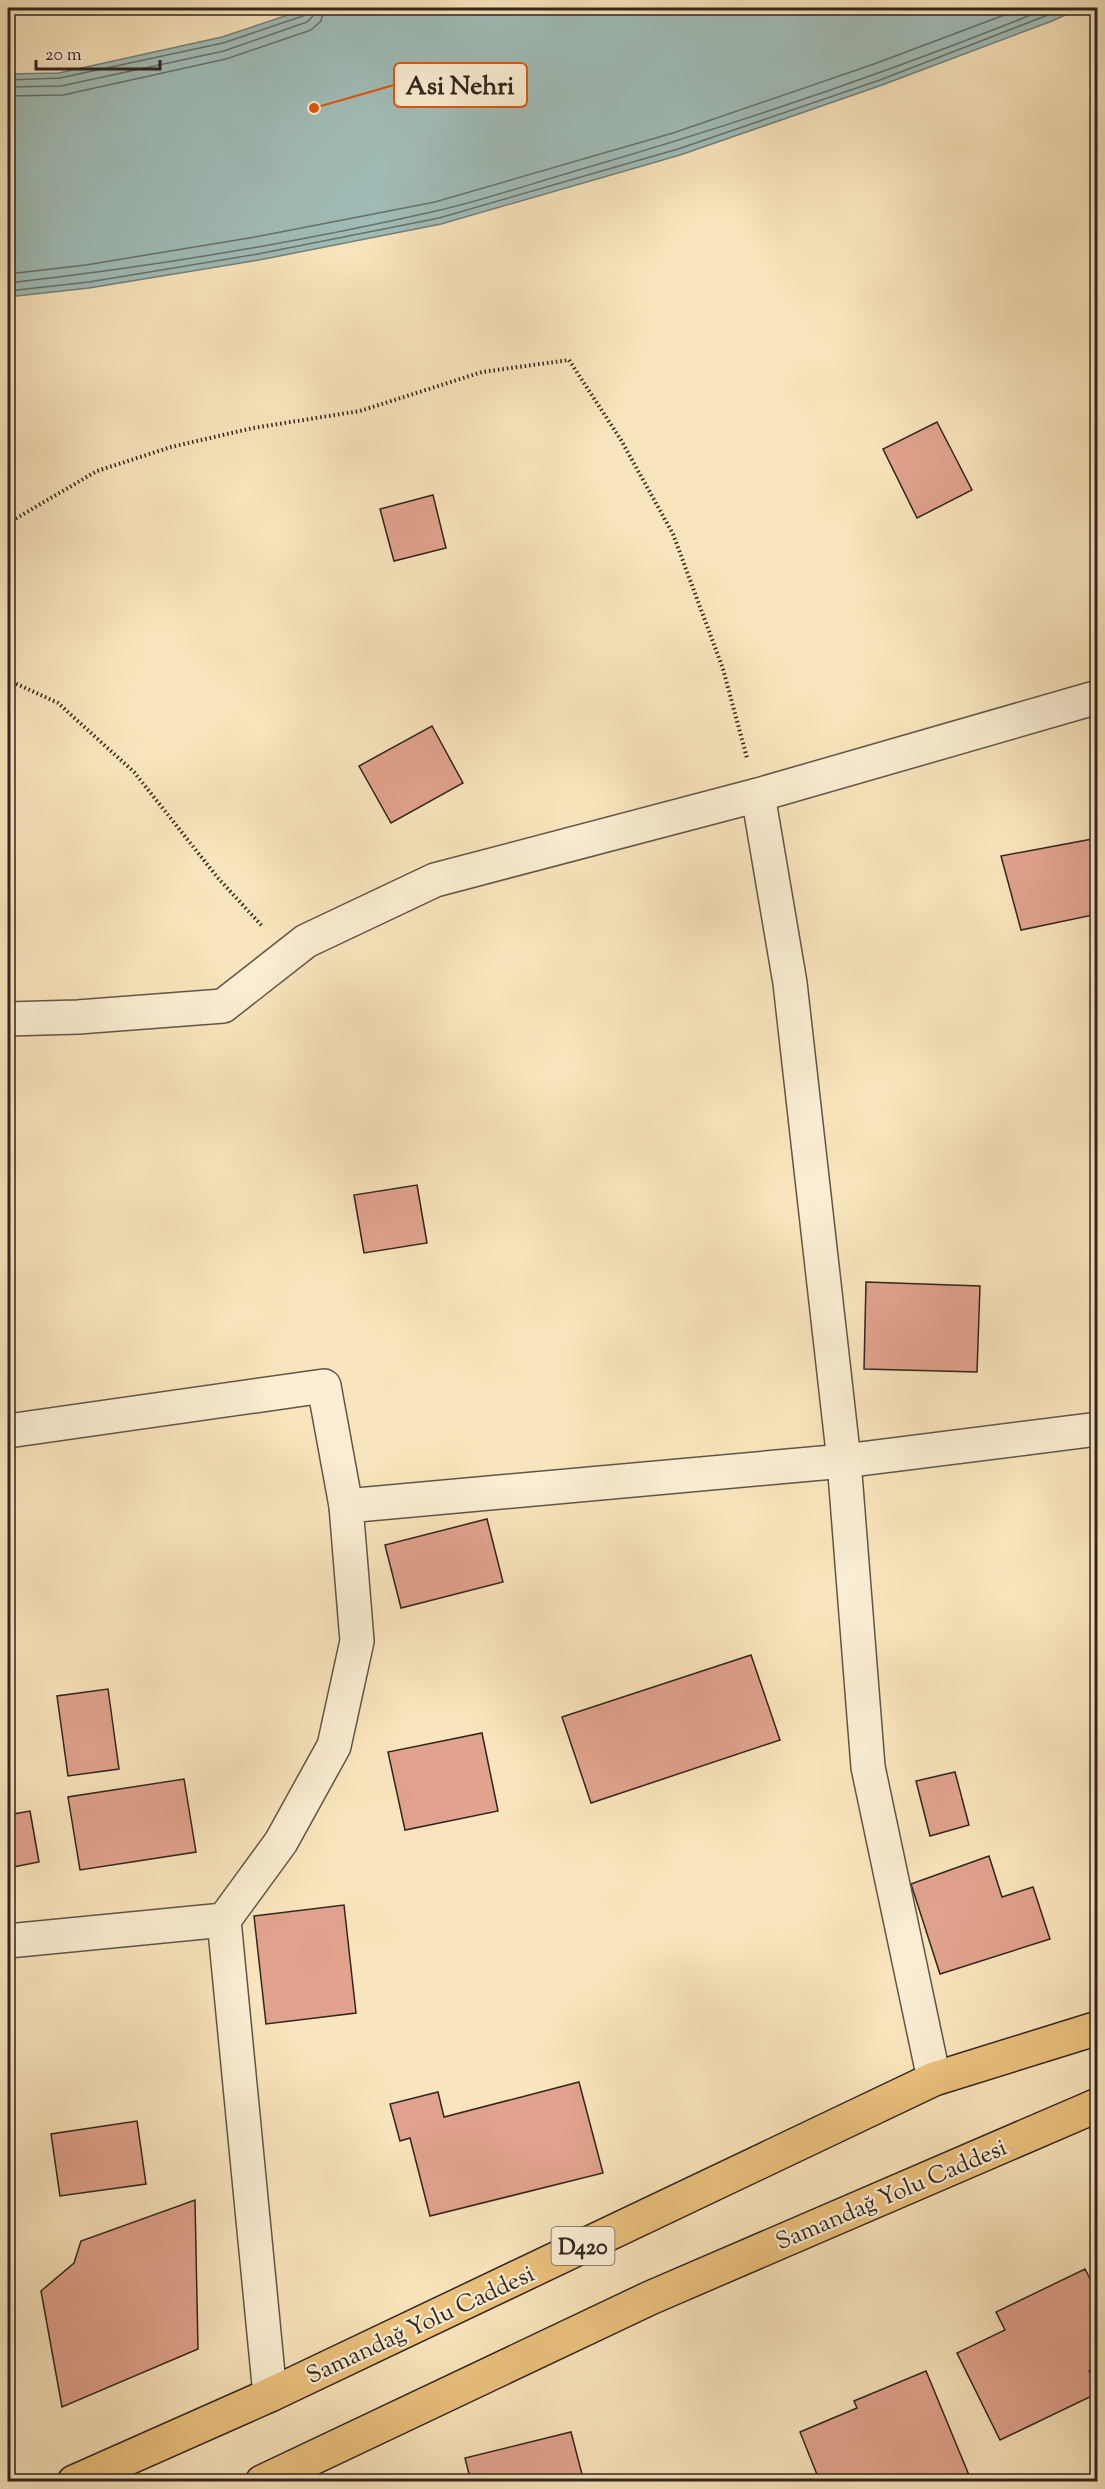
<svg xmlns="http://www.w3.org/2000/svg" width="1105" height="2489" font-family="'Sorts Mill Goudy',serif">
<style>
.water{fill:#a0bdb8;stroke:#73807b;stroke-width:1.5}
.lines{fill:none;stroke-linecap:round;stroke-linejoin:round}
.shore{stroke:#68716c;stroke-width:1.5}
.building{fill:#e2a38e;stroke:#30251f;stroke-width:1.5}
.minor-casing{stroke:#625546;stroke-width:36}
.trunk-casing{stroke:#30251f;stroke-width:36}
.path{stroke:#30251f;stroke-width:4;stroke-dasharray:1.5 3;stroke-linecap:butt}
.minor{stroke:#fbeed4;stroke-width:33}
.trunk{stroke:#ecc27e;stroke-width:33}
.labels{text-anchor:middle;stroke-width:4.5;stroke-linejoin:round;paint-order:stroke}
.shield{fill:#fbeed4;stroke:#6d6155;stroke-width:1.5}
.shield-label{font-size:22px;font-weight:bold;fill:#30251f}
.street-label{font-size:24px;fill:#30251f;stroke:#fbeed4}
.leader{fill:none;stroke:#df560d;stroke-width:2}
.callout-dot{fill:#df560d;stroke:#fbeed4;stroke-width:2}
.callout{fill:#fbeed4;stroke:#df560d;stroke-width:2}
.callout-label{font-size:26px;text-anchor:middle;font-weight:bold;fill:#30251f}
</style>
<rect width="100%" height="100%" fill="#f9e5bd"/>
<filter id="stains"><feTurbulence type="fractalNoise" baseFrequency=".00333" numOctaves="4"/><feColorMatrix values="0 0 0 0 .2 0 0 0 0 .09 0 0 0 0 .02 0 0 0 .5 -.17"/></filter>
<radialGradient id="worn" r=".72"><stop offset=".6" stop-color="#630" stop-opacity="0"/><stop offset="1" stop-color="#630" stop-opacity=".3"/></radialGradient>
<path class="water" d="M309 8H1081L1052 21 882 85 680 155 441 224 259 260 89 288 8 297V74L59 73 222 37Z"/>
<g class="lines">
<g class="shore">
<path d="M8 80 60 78 223 43 303 16 306 13 307 8"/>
<path d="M8 87 61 86 224 51 307 22 313 16 315 8"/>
<path d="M8 96 63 95 226 59 311 30 321 21 324 8"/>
<path d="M8 274 86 265 255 237 435 202 673 133 874 64 1023 8"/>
<path d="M8 283C151 267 295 243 436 211 485 200 533 183 582 169 740 123 896 70 1048 8"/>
<path d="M8 291 89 282 258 254 439 218 678 149 880 80 1066 8"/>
</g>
</g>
<g class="building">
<path d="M937 422 972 490 917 518 883 449Z"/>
<path d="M433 495 446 548 394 561 380 509Z"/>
<path d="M432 726 463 783 391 823 359 766Z"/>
<path d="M1098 838V914L1021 930 1001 856Z"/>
<path d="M417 1185 427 1243 364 1253 354 1195Z"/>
<path d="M866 1282 980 1286 977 1372 864 1369Z"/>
<path d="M487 1519 503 1582 401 1608 385 1545Z"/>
<path d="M751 1655 780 1740 591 1803 562 1717Z"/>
<path d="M108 1689 119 1769 68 1776 57 1696Z"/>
<path d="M482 1733 498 1811 405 1830 388 1752Z"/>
<path d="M955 1772 969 1825 930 1836 916 1781Z"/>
<path d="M184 1779 196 1852 80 1870 68 1797Z"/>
<path d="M30 1811 39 1862 8 1868V1815Z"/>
<path d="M989 1856 1002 1897 1033 1887 1050 1939 940 1974 911 1884Z"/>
<path d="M344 1905 356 2013 266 2024 254 1916Z"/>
<path d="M579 2082 603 2173 430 2216 410 2138 400 2141 390 2104 438 2092 444 2117Z"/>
<path d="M137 2121 146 2184 60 2196 51 2134Z"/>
<path d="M195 2200 198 2349 62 2407 41 2291 74 2263 81 2241Z"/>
<path d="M1085 2269 1098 2294V2367L1089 2371 1098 2387V2393L1000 2440 957 2353 1005 2330 996 2312Z"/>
<path d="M926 2371 971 2480 820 2482 800 2432 857 2408 854 2401Z"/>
<path d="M571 2432 584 2482H471L465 2458Z"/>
</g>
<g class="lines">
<defs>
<g id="minor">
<path d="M758 795 790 983 844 1461 868 1767 934 2079"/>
<path d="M8 1019 78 1017 223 1006 306 941 435 880 758 795 1098 697"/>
<path d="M8 1431 324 1386 346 1506"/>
<path d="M224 1920 270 2395"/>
<path d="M8 1941 224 1920 281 1842 334 1746 357 1641 346 1506 844 1461 1098 1429"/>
</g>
<g id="trunk">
<path d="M74 2482 270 2395 934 2079 1098 2028"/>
<path d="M262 2482 650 2298 1098 2105"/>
</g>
</defs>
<use href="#minor" class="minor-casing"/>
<use href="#trunk" class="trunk-casing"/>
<g class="path">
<path d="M8 523 97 471 171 447 253 428 360 411 482 372 569 360 621 440 673 534 723 669 747 758"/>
<path d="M8 680 58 703 134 772 218 878 263 927"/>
</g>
<use href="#minor" class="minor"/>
<use href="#trunk" class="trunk"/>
</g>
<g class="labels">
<rect class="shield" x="551.5" y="2227" width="63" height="38" rx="4.5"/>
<g class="shield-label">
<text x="583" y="2254">D420</text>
</g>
<g class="street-label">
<text transform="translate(891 2194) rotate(-23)" y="8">Samandağ Yolu Caddesi</text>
<text transform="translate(420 2324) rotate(-25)" y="8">Samandağ Yolu Caddesi</text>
</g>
</g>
<path class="leader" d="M314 108L394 85"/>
<circle class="callout-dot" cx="314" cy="108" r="6"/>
<rect class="callout" x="394" y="63" width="133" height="44" rx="6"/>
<g class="callout-label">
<text x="460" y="94">Asi Nehri</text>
</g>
<rect width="1105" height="2489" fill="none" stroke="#f9e5bd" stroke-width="30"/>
<rect x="9" y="9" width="1087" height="2471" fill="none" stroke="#30251f" stroke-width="3"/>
<rect x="15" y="15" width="1075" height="2459" fill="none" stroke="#30251f" stroke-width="1.5"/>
<path d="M36 60v9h124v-9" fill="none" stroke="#30251f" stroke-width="3"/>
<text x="45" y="60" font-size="18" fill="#30251f" stroke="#fbeed4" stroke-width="4.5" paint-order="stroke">20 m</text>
<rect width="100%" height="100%" filter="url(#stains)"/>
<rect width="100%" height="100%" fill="url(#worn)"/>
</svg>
